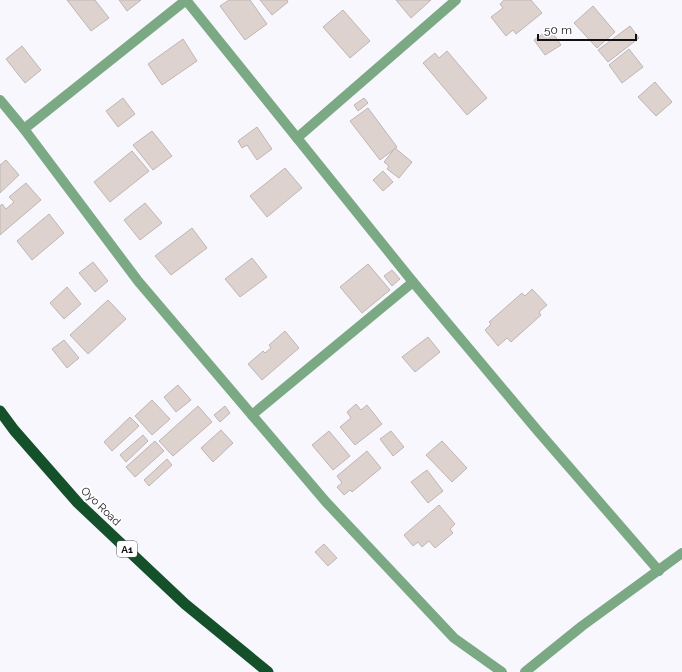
<svg xmlns="http://www.w3.org/2000/svg" width="682" height="672" font-family="Raleway,sans-serif">
<style>
.building{fill:#ddd2ce;stroke:#c0b5b1}
.lines{fill:none;stroke-linecap:round;stroke-linejoin:round}
.minor{stroke:#7aa984;stroke-width:10}
.trunk{stroke:#14512a;stroke-width:11}
.labels{text-anchor:middle;stroke-width:4;stroke-linejoin:round;paint-order:stroke}
.shield{fill:#fff;stroke:#58585a;stroke-width:1}
.shield-label{font-size:10px;font-weight:bold;fill:#111114}
.street-label{font-size:11px;fill:#111114;stroke:#fff}
</style>
<rect width="100%" height="100%" fill="#f8f7fe"/>
<g class="building">
<path d="M67 0H95L109 18 91 31Z"/>
<path d="M119 0H141L127 11Z"/>
<path d="M229 0H250L267 24 245 40 220 6Z"/>
<path d="M260 0H287L288 2 272 15Z"/>
<path d="M396 0H431L411 18Z"/>
<path d="M504 0H531L542 13 516 34 513 30 506 36 491 17 503 8 500 4Z"/>
<path d="M593 6 615 32 597 48 574 23Z"/>
<path d="M343 10 370 41 350 58 323 27Z"/>
<path d="M630 26 639 38 608 62 598 50Z"/>
<path d="M550 29 561 45 545 55 534 40Z"/>
<path d="M183 39 197 61 162 85 148 64Z"/>
<path d="M22 46 41 70 25 83 6 59Z"/>
<path d="M629 49 643 67 622 83 609 65Z"/>
<path d="M447 51 487 98 467 115 423 63 435 53 439 58Z"/>
<path d="M655 82 672 102 656 116 638 97Z"/>
<path d="M123 98 135 114 118 127 106 111Z"/>
<path d="M364 98 368 103 358 111 354 105Z"/>
<path d="M368 108 397 147 380 160 350 121Z"/>
<path d="M257 127 272 149 257 160 247 145 242 148 238 141Z"/>
<path d="M152 131 172 156 153 170 133 145Z"/>
<path d="M395 148 412 162 399 178 387 169 389 166 384 162Z"/>
<path d="M132 151 149 171 110 202 94 182Z"/>
<path d="M6 160 19 175 0 193V165Z"/>
<path d="M285 168 302 188 267 217 250 196Z"/>
<path d="M383 171 393 182 383 191 373 180Z"/>
<path d="M26 183 41 200 0 235V206L2 204 6 209 14 202 9 197Z"/>
<path d="M145 203 162 223 140 240 124 220Z"/>
<path d="M49 214 64 233 32 260 17 241Z"/>
<path d="M192 228 207 248 171 275 155 256Z"/>
<path d="M252 258 267 277 240 297 225 279Z"/>
<path d="M93 262 108 281 95 292 79 273Z"/>
<path d="M368 264 390 290 362 313 340 287Z"/>
<path d="M392 270 400 279 392 286 384 276Z"/>
<path d="M67 287 81 304 64 319 50 303Z"/>
<path d="M532 289 547 305 539 312 541 315 511 342 507 338 498 346 485 330 491 324 489 322 522 293 525 296Z"/>
<path d="M108 300 126 319 88 354 70 335Z"/>
<path d="M285 331 299 348 262 380 248 364 263 351 265 353 271 348 269 345Z"/>
<path d="M428 337 440 352 415 372 402 357Z"/>
<path d="M64 340 79 358 67 368 52 349Z"/>
<path d="M178 385 191 400 176 412 164 397Z"/>
<path d="M152 400 170 419 152 435 135 416Z"/>
<path d="M356 404 361 410 367 405 382 424 355 445 340 427 351 418 347 412Z"/>
<path d="M198 406 212 422 173 456 159 441Z"/>
<path d="M225 406 230 413 220 422 214 415Z"/>
<path d="M130 417 139 426 112 451 104 442Z"/>
<path d="M221 430 233 443 213 462 201 448Z"/>
<path d="M329 431 350 456 333 470 312 445Z"/>
<path d="M391 431 404 447 393 456 380 439Z"/>
<path d="M143 435 148 441 126 462 120 455Z"/>
<path d="M155 441 164 451 135 477 126 467Z"/>
<path d="M442 441 467 468 452 482 426 455Z"/>
<path d="M367 451 381 468 352 492 350 490 344 495 337 487 342 483 337 476Z"/>
<path d="M167 459 172 465 149 486 144 480Z"/>
<path d="M427 470 443 491 428 503 411 482Z"/>
<path d="M439 505 455 524 450 529 453 533 435 548 429 541 422 547 418 542 413 546 404 535Z"/>
<path d="M324 544 337 558 328 566 315 552Z"/>
</g>
<g class="lines">
<g class="minor">
<path d="M186 0 413 282 537 430 659 571"/>
<path d="M0 100 24 129 138 281 326 502 454 638 502 672"/>
<path d="M24 129 186 0"/>
<path d="M297 138 456 0"/>
<path d="M252 415 413 282"/>
<path d="M525 672 582 626 682 553"/>
</g>
<path class="trunk" d="M0 411 14 430 78 503 185 604 268 672"/>
</g>
<g class="labels">
<rect class="shield" x="117" y="541" width="20" height="16" rx="3"/>
<g class="shield-label">
<text x="127" y="553">A1</text>
</g>
<g class="street-label">
<text transform="translate(101 506) rotate(44)" y="4">Oyo Road</text>
</g>
</g>
<path d="M538 34v6h98v-6" fill="none" stroke="#111114" stroke-width="2"/>
<text x="544" y="34" font-size="12" fill="#111114" stroke="#ffffff" stroke-width="3" paint-order="stroke">50 m</text>
</svg>
